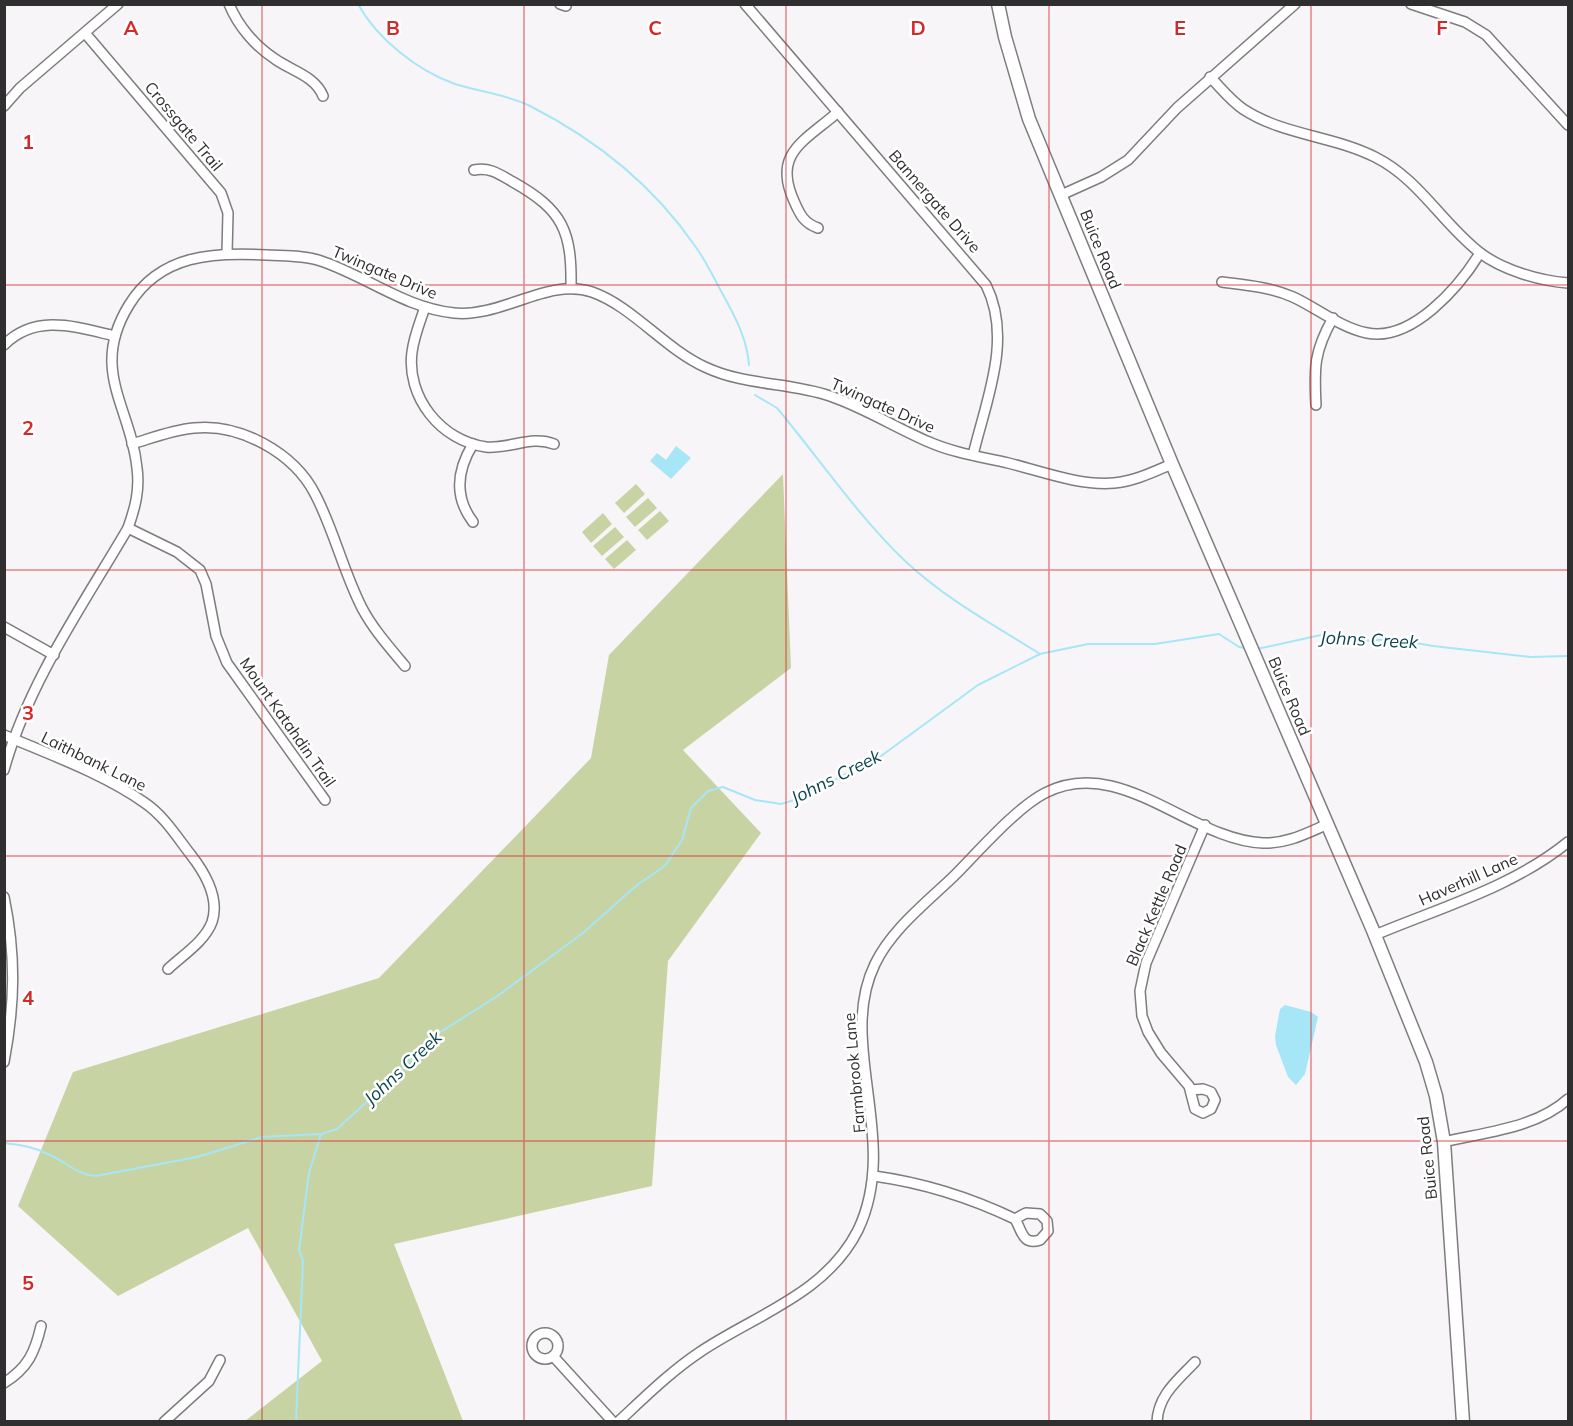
<svg xmlns="http://www.w3.org/2000/svg" width="1573" height="1426" font-family="Mulish,sans-serif">
<style>
.green{fill:#c8d3a4}
.water{fill:#a6e6f6}
.lines{fill:none;stroke-linecap:round;stroke-linejoin:round}
.stream{stroke:#a6e6f6;stroke-width:2}
.minor-casing{stroke:#7e7c7f;stroke-width:12}
.tertiary-casing{stroke:#7e7c7f;stroke-width:15}
.minor{stroke:#fff;stroke-width:9}
.tertiary{stroke:#fff;stroke-width:12}
.grid{fill:none;stroke:#d62828;stroke-width:1.5;stroke-opacity:0.55}
.labels{text-anchor:middle;stroke-width:5;stroke-linejoin:round;paint-order:stroke}
.street-label{font-size:16px;fill:#302f30;stroke:#fff}
.water-label{font-size:18px;font-style:italic;fill:#0c4551;stroke:#fff}
.grid-label{font-size:20px;text-anchor:middle;font-weight:bold;fill:#d62828;stroke:#fff;stroke-width:5;stroke-linejoin:round;paint-order:stroke}
</style>
<rect width="100%" height="100%" fill="#f8f5f9"/>
<g class="green">
<path d="M783 474 791 668 683 750 761 833 668 961 652 1186 394 1244 463 1421H245L322 1361 248 1228 118 1296 18 1206 73 1072 379 978 591 758 609 655Z"/>
<path d="M636 484 645 494 624 513 615 503Z"/>
<path d="M648 498 657 508 635 527 626 517Z"/>
<path d="M660 511 669 521 647 540 638 530Z"/>
<path d="M603 513 612 524 591 543 582 532Z"/>
<path d="M615 527 624 537 602 556 593 546Z"/>
<path d="M627 540 636 550 614 569 605 559Z"/>
</g>
<g class="water">
<path d="M676 446 691 458 671 479 650 461 657 453 666 460Z"/>
<path d="M1285 1005 1311 1012 1318 1017 1305 1074 1296 1085 1288 1077 1276 1045 1275 1036 1280 1009Z"/>
</g>
<g class="lines">
<g class="stream">
<path d="M358 4C377 39 418 71 455 84 480 92 506 94 530 106 595 139 653 185 695 246 705 259 712 275 720 289 733 313 747 337 749 365"/>
<path d="M755 395 777 408C819 458 857 515 904 560 944 598 994 625 1040 654"/>
<path d="M1257 649 1321 635 1360 641 1393 639 1433 646 1531 657 1568 656"/>
<path d="M4 1143C21 1145 35 1147 50 1155 66 1162 77 1175 96 1176L197 1157 262 1137 321 1134 337 1129 394 1077 434 1036 496 997 583 933 637 885 665 866 682 840 691 808 708 791 723 787 755 800 781 804 791 801 877 759 978 685 1040 654 1088 644H1155L1219 634 1239 647 1245 648"/>
<path d="M296 1422 303 1261 299 1250 309 1173 321 1134"/>
</g>
<defs>
<g id="minor">
<path d="M229 4C238 26 255 46 275 59 292 71 315 76 323 96"/>
<path d="M560 4 566 6"/>
<path d="M745 4 986 285C1013 339 986 400 973 455"/>
<path d="M1411 4 1465 22 1486 35 1568 125"/>
<path d="M85 33 221 193 228 213 227 253"/>
<path d="M1210 77C1221 88 1230 100 1243 109 1282 135 1334 136 1375 157 1419 179 1441 222 1479 252 1502 270 1540 281 1568 283"/>
<path d="M4 106 20 88 118 4"/>
<path d="M474 170C490 167 499 174 513 182 563 210 572 231 571 288"/>
<path d="M1061 195 1101 177 1128 160 1177 108 1295 4"/>
<path d="M818 228C804 223 800 215 794 201 772 153 805 141 838 112"/>
<path d="M1222 282C1246 285 1270 287 1293 297 1317 308 1341 328 1367 333 1412 342 1459 287 1480 253"/>
<path d="M425 307C420 322 414 336 412 352 406 397 441 441 486 447 510 449 532 435 554 444"/>
<path d="M4 345C36 313 76 327 115 336"/>
<path d="M1316 405C1314 368 1314 351 1333 318"/>
<path d="M132 444C152 438 172 430 194 428 240 423 294 453 315 494 334 530 343 571 362 608 373 629 390 648 405 666"/>
<path d="M473 444C457 470 454 497 473 522"/>
<path d="M128 528 177 552 200 570 206 584 216 636 227 663 325 800"/>
<path d="M4 627 54 655"/>
<path d="M4 735C51 755 104 774 145 803 164 816 177 837 191 855 205 873 220 898 212 922 205 941 183 955 168 969"/>
<path d="M4 770C28 683 83 605 128 528 135 508 140 490 137 468 131 407 89 370 129 305 160 254 214 252 267 255 285 256 304 255 321 261 366 276 405 308 454 313 502 318 548 277 592 292 632 306 664 348 705 367 745 386 789 382 830 396 865 408 896 428 929 442 954 453 982 457 1008 463 1041 471 1079 486 1114 483 1135 481 1153 472 1172 464"/>
<path d="M4 897C16 955 15 1004 4 1062"/>
<path d="M1375 935C1439 908 1513 887 1568 842"/>
<path d="M1191 1090 1203 1089 1211 1092 1215 1100 1211 1109 1203 1113 1195 1109 1189 1086 1161 1053 1148 1032 1142 1016 1140 991 1146 963 1205 825"/>
<path d="M1444 1142C1486 1132 1536 1128 1568 1099"/>
<path d="M874 1176C925 1183 969 1197 1015 1219 1022 1230 1022 1246 1040 1240L1048 1231 1047 1221 1040 1214 1026 1213 1015 1219"/>
<circle cx="545" cy="1346" r="13"/>
<path d="M553 1356 613 1422"/>
<path d="M4 1383C28 1368 35 1352 41 1326"/>
<path d="M164 1422 209 1381 220 1360"/>
<path d="M618 1422C644 1398 670 1372 700 1352 755 1315 826 1294 858 1230 901 1140 836 1044 875 964 892 929 926 903 954 876 978 852 1016 808 1045 793 1120 754 1190 840 1263 843 1287 844 1307 833 1328 824"/>
<path d="M1157 1422C1158 1395 1178 1380 1195 1362"/>
</g>
<path id="tertiary" d="M998 4 1005 37 1029 119 1172 464 1372 928 1426 1062 1436 1096 1444 1142 1463 1422"/>
</defs>
<use href="#minor" class="minor-casing"/>
<use href="#tertiary" class="tertiary-casing"/>
<use href="#minor" class="minor"/>
<use href="#tertiary" class="tertiary"/>
</g>
<path class="grid" d="M262 4V1422M524 4V1422M786 4V1422M1049 4V1422M1311 4V1422M4 285H1568M4 570H1568M4 856H1568M4 1141H1568"/>
<g class="labels">
<g class="street-label">
<text transform="translate(184 126) rotate(50)" y="6">Crossgate Trail</text>
<text transform="translate(935 201) rotate(49)" y="6">Bannergate Drive</text>
<text transform="translate(1101 249) rotate(68)" y="6">Buice Road</text>
<text transform="translate(385 272) rotate(23)" y="6">Twingate Drive</text>
<text transform="translate(883 405) rotate(24)" y="6">Twingate Drive</text>
<text transform="translate(1290 696) rotate(67)" y="6">Buice Road</text>
<text transform="translate(288 722) rotate(55)" y="6">Mount Katahdin Trail</text>
<text transform="translate(94 761) rotate(26)" y="6">Laithbank Lane</text>
<text transform="translate(1468 879) rotate(-24)" y="6">Haverhill Lane</text>
<text transform="translate(1156 905) rotate(-67)" y="6">Black Kettle Road</text>
<text transform="translate(854 1073) rotate(-95)" y="6">Farmbrook Lane</text>
<text transform="translate(1427 1158) rotate(-96)" y="6">Buice Road</text>
</g>
<g class="water-label">
<text transform="translate(1369 640) rotate(3)" y="6">Johns Creek</text>
<text transform="translate(836 777) rotate(-27)" y="6">Johns Creek</text>
<text transform="translate(403 1068) rotate(-43)" y="6">Johns Creek</text>
</g>
</g>
<g class="grid-label">
<text x="131" y="35">A</text>
<text x="393" y="35">B</text>
<text x="655" y="35">C</text>
<text x="918" y="35">D</text>
<text x="1180" y="35">E</text>
<text x="1442" y="35">F</text>
<text x="28" y="149">1</text>
<text x="28" y="435">2</text>
<text x="28" y="720">3</text>
<text x="28" y="1005">4</text>
<text x="28" y="1290">5</text>
</g>
<rect width="1573" height="1426" fill="none" stroke="#302f30" stroke-width="12"/>
</svg>
